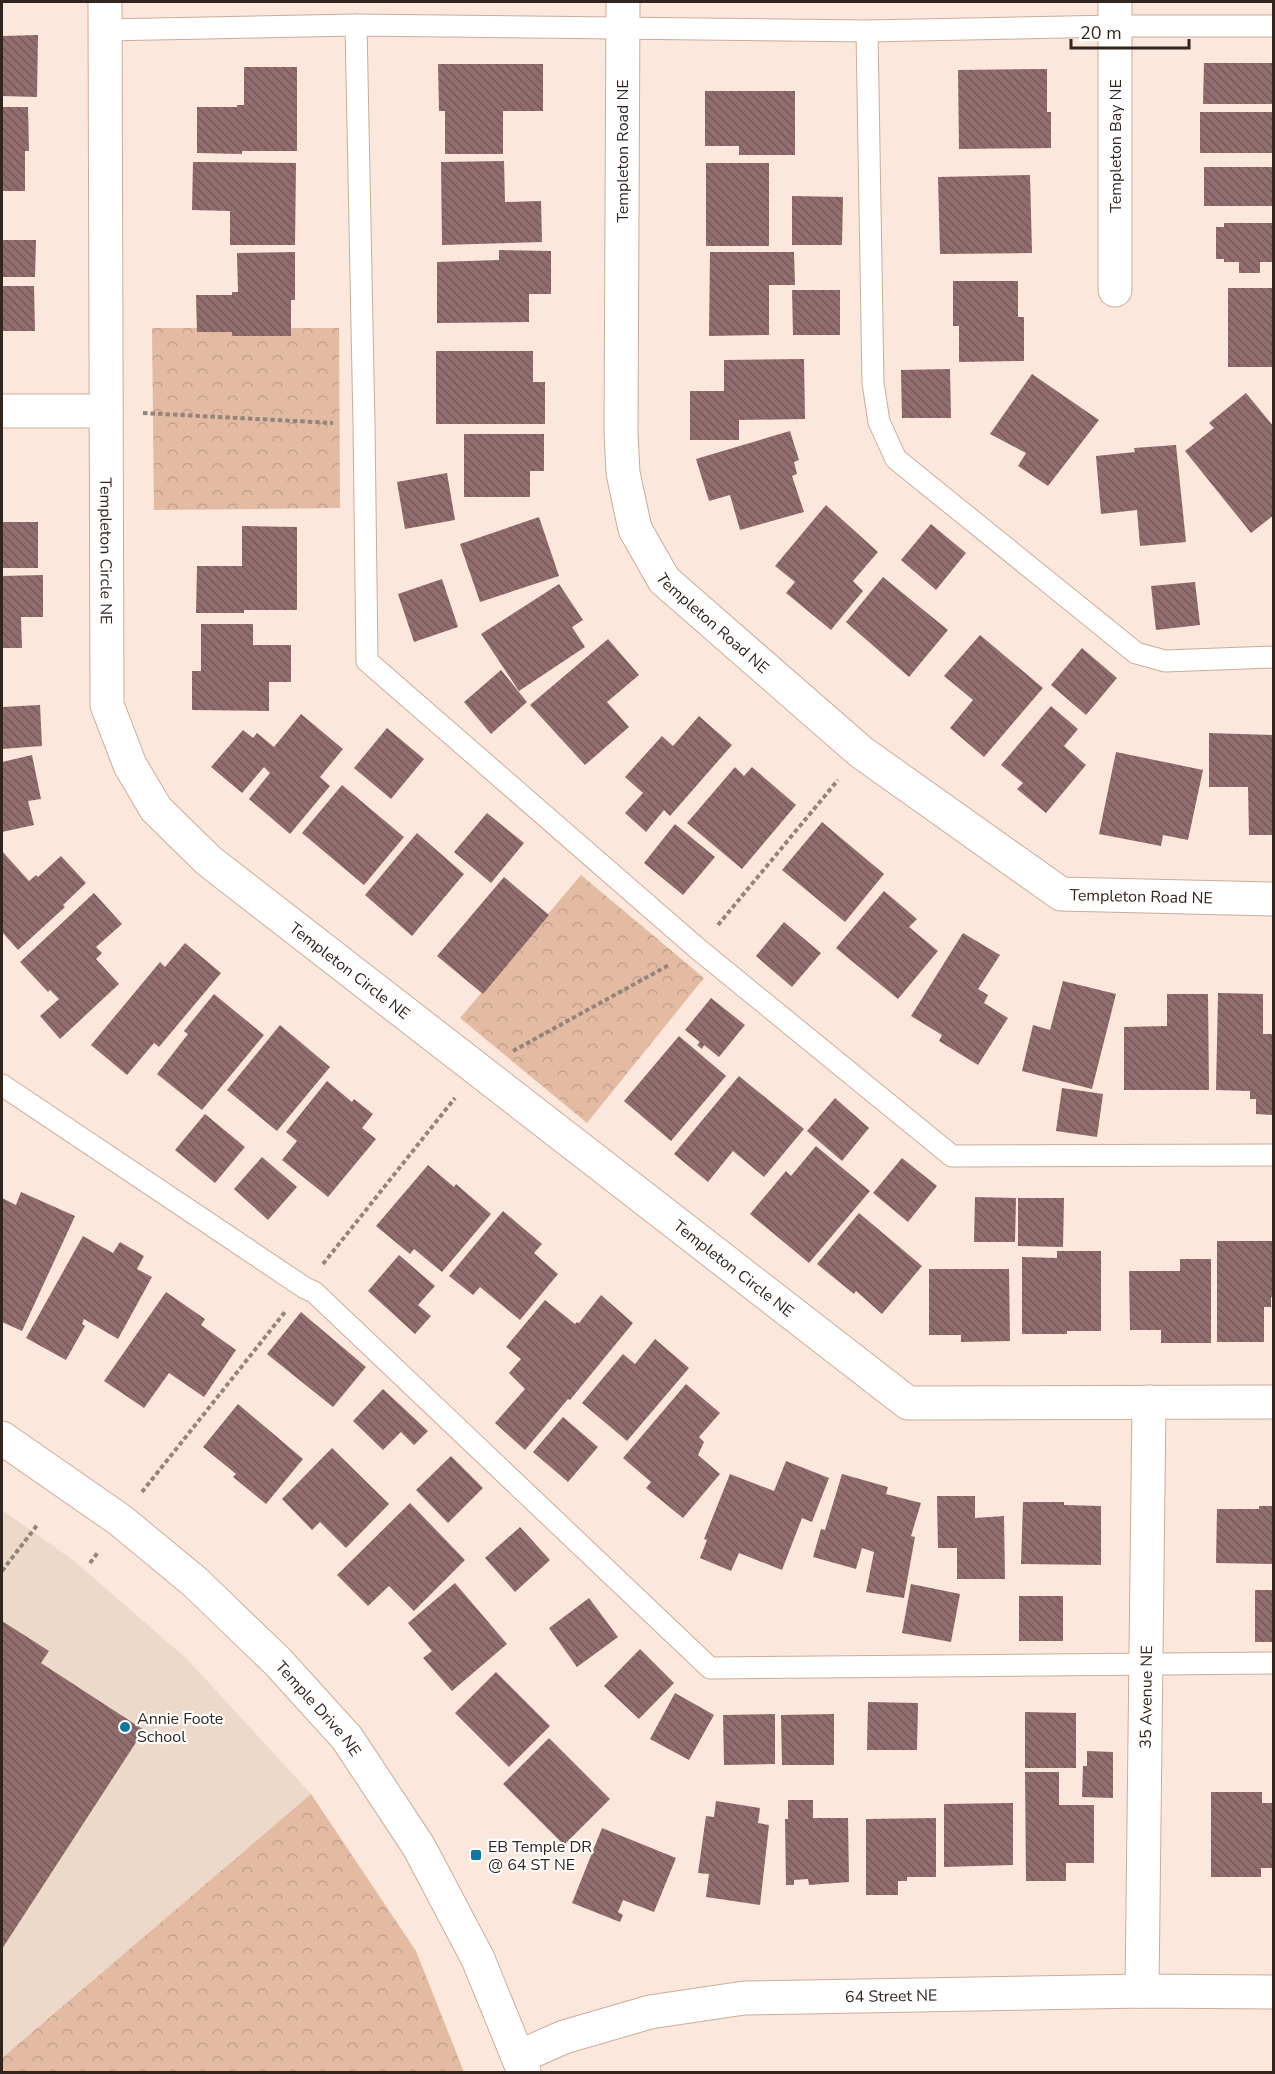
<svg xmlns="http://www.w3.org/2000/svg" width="1275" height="2074" font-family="'Nunito Sans',sans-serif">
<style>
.education{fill:#edd9ca}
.park{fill:url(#park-crowns)}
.building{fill:url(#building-back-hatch)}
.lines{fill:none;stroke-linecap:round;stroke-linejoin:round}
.lane-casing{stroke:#ccac99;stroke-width:23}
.street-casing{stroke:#ccac99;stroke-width:35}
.secondary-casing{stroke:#ccac99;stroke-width:35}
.path{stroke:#94847a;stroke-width:4;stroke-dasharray:4.5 3;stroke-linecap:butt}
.lane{stroke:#fff;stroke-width:21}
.street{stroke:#fff;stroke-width:33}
.secondary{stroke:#fff;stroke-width:33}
.poi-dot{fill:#0d78a2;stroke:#fff;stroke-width:2}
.labels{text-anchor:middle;stroke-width:4.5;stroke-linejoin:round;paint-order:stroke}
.street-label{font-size:16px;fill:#31251e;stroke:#fff}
.poi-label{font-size:16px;fill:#31251e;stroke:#fff;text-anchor:start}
</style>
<defs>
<pattern id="park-crowns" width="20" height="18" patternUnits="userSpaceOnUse" patternTransform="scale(1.5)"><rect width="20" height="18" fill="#e3bba3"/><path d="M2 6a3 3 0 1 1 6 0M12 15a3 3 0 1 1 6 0" fill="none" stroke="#c3a18c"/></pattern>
<pattern id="building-back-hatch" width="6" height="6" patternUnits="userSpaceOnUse" patternTransform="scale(1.5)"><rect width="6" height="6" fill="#916d6d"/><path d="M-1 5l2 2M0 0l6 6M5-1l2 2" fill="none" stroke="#775959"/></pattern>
</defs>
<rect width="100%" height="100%" fill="#fbe7db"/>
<path class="education" d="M2 1510 73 1560 187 1659 311 1794 2 2058Z"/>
<g class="park">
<path d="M152 328H339L340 508 154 510Z"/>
<path d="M581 875 704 978 587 1123 460 1018Z"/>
<path d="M311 1794 416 1951 464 2072H2V2058Z"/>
</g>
<g class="building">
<path d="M38 35 37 97 2 96V36Z"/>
<path d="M1204 63H1274V104H1203Z"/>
<path d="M438 64H543V111H503V154H445V111H439Z"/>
<path d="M244 67H297V151H242V154L197 153V107H237V105H244Z"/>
<path d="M1047 69V112H1051V148L959 149 958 70Z"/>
<path d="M705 91H795V155H739V146H705Z"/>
<path d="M2 107H28L29 151H25V191H2Z"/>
<rect x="1200" y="112" width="74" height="41"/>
<path d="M504 161 505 202 541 201 542 242 442 245 441 162Z"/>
<path d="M193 162 296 163 295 245H230V211L192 210Z"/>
<rect x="706" y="163" width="63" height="83"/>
<rect x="1204" y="167" width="70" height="39"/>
<path d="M1030 175 1032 253 940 254 938 177Z"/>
<path d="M792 196 843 197 842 245H792Z"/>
<path d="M1224 223H1274V262H1260V273H1239V262H1224V259H1216V227H1224Z"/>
<path d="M2 240H36L35 277H2Z"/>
<path d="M499 250 551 251V294H529V322L437 323V262L499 260Z"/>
<path d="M295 252V300H291V336H232V332H197L196 295H232V292H238L237 253Z"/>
<path d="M710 252H794L795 285H769V335L709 336Z"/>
<path d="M953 281H1018V317H1024V361L959 362V326H953Z"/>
<path d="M2 286H34L35 331H2Z"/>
<rect x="1228" y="288" width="46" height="79"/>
<path d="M792 290H840V335H793Z"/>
<path d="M436 351H533V382H545V424H436Z"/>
<path d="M804 359 805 419 739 420V440H690V391H724V360Z"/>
<path d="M950 369 951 418H902L901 370Z"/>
<path d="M1032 374 1099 420 1048 486 1018 466 1026 453 990 434Z"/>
<path d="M1246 393 1274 427V515L1251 533 1185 451 1214 428 1209 423Z"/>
<path d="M790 431 799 460 794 462 797 474 792 476 804 512 740 530 730 495 709 501 696 459Z"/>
<path d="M464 434H544V471H530V497H464Z"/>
<path d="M1176 445 1186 542 1140 546 1137 510 1101 514 1096 456 1135 452 1134 448Z"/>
<path d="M447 473 455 520 405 529 397 482Z"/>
<path d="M826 505 878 552 853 581 863 591 831 630 786 593 795 582 775 566Z"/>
<path d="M539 517 559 576 480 602 460 544Z"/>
<rect x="2" y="522" width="36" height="46"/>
<path d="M931 524 966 553 936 590 901 560Z"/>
<path d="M242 526 297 527V610H244V613H196L197 566H242Z"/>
<path d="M43 575V617H21L22 648H2V576Z"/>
<path d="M883 577 948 630 909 677 846 622Z"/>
<path d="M442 579 458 627 414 642 398 594Z"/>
<path d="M1195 582 1200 625 1156 630 1151 586Z"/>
<path d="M559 584 583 620 572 627 585 647 519 691 481 634Z"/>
<path d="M201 624H253V645H291V682H269V711L192 710V671H201Z"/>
<path d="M980 635 1043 688 984 757 950 728 973 700 944 676Z"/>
<path d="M608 639 639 675 607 702 629 727 585 765 530 705Z"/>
<path d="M1082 648 1117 678 1086 715 1051 685Z"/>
<path d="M501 670 527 702 491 734 464 702Z"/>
<path d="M40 705 42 746 2 749V707Z"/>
<path d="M1051 706 1078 729 1064 746 1086 765 1046 813 1017 789 1023 783 1001 765Z"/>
<path d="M301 714 343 749 320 777 330 786 290 834 249 799 270 773 264 767 242 793 211 767 243 730 253 738 257 733 274 747Z"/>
<path d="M699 716 732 745 670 816 664 810 646 832 625 813 643 793 625 777 662 736 673 746Z"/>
<path d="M387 728 424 759 391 799 354 768Z"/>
<path d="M1209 733 1274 735V835H1249L1248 787H1209Z"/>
<path d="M1116 752 1203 770 1188 840 1163 835 1161 846 1099 834Z"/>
<path d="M32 755 41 799 28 801 34 825 2 832V762Z"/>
<path d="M735 767 744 776 752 767 796 805 742 869 687 823Z"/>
<path d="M342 785 404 837 364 885 302 833Z"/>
<path d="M487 813 524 843 491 883 454 852Z"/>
<path d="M822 822 884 874 845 922 782 870Z"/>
<path d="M675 824 715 857 683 895 644 863Z"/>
<path d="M417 833 464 874 412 936 365 895Z"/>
<path d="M2 851 29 881 36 875 38 877 61 856 86 883 63 905 65 907 18 950 2 932Z"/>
<path d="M504 877 549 915 483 994 437 956Z"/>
<path d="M884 891 917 919 909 927 938 951 898 999 836 948Z"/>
<path d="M94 893 122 924 96 947 102 953 96 959 119 984 60 1039 40 1016 59 999 50 990 48 992 20 962Z"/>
<path d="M784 922 821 953 792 987 756 956Z"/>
<path d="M963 933 1000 955 978 989 988 995 984 1003 1008 1018 978 1065 939 1041 942 1035 911 1016Z"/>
<path d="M185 943 221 973 159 1047 154 1043 127 1075 91 1045 160 962 165 967Z"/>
<path d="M1063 981 1116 994 1092 1089 1022 1071 1033 1025 1050 1030Z"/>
<path d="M1218 993 1263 994V1034H1274V1115L1256 1114V1099H1250V1091L1216 1090Z"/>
<path d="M214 994 264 1035 202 1110 157 1074 188 1034 184 1031Z"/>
<path d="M1167 994H1208L1209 1090H1124V1027L1167 1026Z"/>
<path d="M711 998 745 1025 719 1057 704 1045 702 1049 697 1045 700 1042 685 1030Z"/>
<path d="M280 1025 330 1067 277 1131 227 1090Z"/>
<path d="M679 1036 726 1076 671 1141 624 1101Z"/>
<path d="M739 1076 804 1129 764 1177 733 1151 708 1182 674 1154Z"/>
<path d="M327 1081 352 1102 354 1099 373 1114 362 1128 376 1139 328 1197 282 1160 297 1141 286 1132Z"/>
<path d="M1062 1088 1103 1094 1097 1137 1056 1131Z"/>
<path d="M835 1098 869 1128 842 1161 807 1131Z"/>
<path d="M205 1114 245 1147 215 1183 175 1150Z"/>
<path d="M816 1146 870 1191 809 1263 750 1214 786 1171 791 1176Z"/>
<path d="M262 1157 297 1187 268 1220 234 1189Z"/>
<path d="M902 1158 937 1186 908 1222 873 1193Z"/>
<path d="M428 1165 454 1187 456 1184 491 1214 442 1272 414 1249 410 1254 376 1226Z"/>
<path d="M21 1192 75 1216 22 1331 2 1322V1198L16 1205Z"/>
<path d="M975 1197 1016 1198 1015 1242H974Z"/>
<path d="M1018 1198H1064L1063 1247 1018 1246Z"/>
<path d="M503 1211 542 1244 534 1253 558 1274 520 1320 480 1287 473 1295 449 1276Z"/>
<path d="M859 1213 922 1266 882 1314 856 1291 854 1294 817 1264Z"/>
<path d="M83 1236 113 1253 120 1242 144 1256 137 1269 152 1277 118 1339 84 1319 82 1324 85 1326 66 1360 26 1338Z"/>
<path d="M1217 1241H1274V1297H1271V1307H1264V1342H1217Z"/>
<path d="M1057 1251H1101V1331H1067V1334H1022V1257L1057 1258Z"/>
<path d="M399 1255 435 1286 418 1305 431 1316 415 1334 368 1291Z"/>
<path d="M1180 1259H1211V1343H1161V1330H1130L1129 1271H1180Z"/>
<path d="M929 1269H1009L1010 1341 961 1342V1335H929Z"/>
<path d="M166 1292 205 1319 201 1325 236 1350 204 1397 169 1373 144 1408 104 1381Z"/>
<path d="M601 1295 633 1323 570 1400 568 1399 525 1450 495 1423 525 1389 509 1373 521 1359 506 1347 545 1300 575 1324 577 1322 579 1323Z"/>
<path d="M301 1312 366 1367 333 1407 267 1354Z"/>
<path d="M655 1339 689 1368 627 1441 582 1403 623 1354 635 1364Z"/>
<path d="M686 1384 720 1413 699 1437 704 1442 698 1455 720 1474 683 1518 646 1488 651 1482 623 1458Z"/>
<path d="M383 1389 428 1431 414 1445 401 1432 383 1450 353 1421Z"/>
<path d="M238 1404 303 1459 266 1504 233 1477 236 1474 203 1447Z"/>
<path d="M563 1417 598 1447 568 1482 533 1452Z"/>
<path d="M332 1448 389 1504 346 1548 320 1522 312 1530 282 1499Z"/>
<path d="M451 1456 483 1488 448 1523 416 1490Z"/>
<path d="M786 1461 829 1478 812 1522 802 1518 782 1570 739 1553 731 1571 700 1558 707 1540 704 1539 730 1474 774 1491Z"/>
<path d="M842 1474 888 1487 886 1494 921 1503 911 1536 915 1537 904 1598 866 1592 874 1552 862 1548 856 1569 813 1557 821 1529 825 1530Z"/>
<path d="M937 1496H975V1518L1004 1516 1005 1579H957V1548H938Z"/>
<path d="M1023 1502H1064V1505L1101 1506V1565L1021 1564Z"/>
<path d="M410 1503 465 1560 414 1611 389 1586 368 1606 337 1575Z"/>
<path d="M1259 1506H1274V1564L1216 1563 1217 1509H1259Z"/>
<path d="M520 1527 550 1560 515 1592 485 1558Z"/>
<path d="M455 1583 507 1644 452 1691 423 1658 432 1651 408 1623Z"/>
<path d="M911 1584 960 1594 951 1642 902 1633Z"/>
<rect x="1255" y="1590" width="19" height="52"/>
<rect x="1019" y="1596" width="44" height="45"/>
<path d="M589 1598 618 1637 577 1667 549 1628Z"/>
<path d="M2 1621 49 1651 41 1663 144 1730 2 1949Z"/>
<path d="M640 1649 674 1683 639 1719 604 1686Z"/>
<path d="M496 1672 550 1726 509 1767 455 1713Z"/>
<path d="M675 1693 714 1715 689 1760 650 1739Z"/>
<path d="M868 1702 918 1703 917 1750H867Z"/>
<path d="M1025 1712 1076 1713V1768H1025Z"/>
<path d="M775 1714V1764L724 1765 723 1715Z"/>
<path d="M834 1714V1765H782L781 1715Z"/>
<path d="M549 1738 610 1799 564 1845 503 1784Z"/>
<path d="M1087 1751 1113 1752V1798L1082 1797 1083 1766H1087Z"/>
<path d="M1025 1772H1059V1805H1094V1863H1066V1881H1026Z"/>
<path d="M1211 1792H1262V1803H1274V1868H1261V1877H1211Z"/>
<path d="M788 1800H813V1818H848L849 1882 809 1885 808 1879 794 1880V1885H786L785 1819H788Z"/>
<path d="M716 1801 760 1808 758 1823 769 1825 760 1905 706 1897 709 1874 698 1873 706 1816 714 1817Z"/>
<path d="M1013 1803V1865L944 1867V1804Z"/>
<path d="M936 1818V1877H907V1881H898V1895H866V1819Z"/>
<path d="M602 1828 676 1858 654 1912 623 1900 618 1912 623 1915 620 1922 572 1903Z"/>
</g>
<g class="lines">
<defs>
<g id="lane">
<path d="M356 25 364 425 367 661 698 949 952 1156 1274 1155"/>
<path d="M105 30 356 25 867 31 1115 26H1274"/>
<path d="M867 31 873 383 879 422 896 459 1136 653 1165 661 1274 657"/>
<path d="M2 1085 305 1288 314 1292 710 1668 1274 1663"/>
</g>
<g id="street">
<path id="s1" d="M105 2 107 705 130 765 156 809 209 861 908 1403 1274 1402"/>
<path id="s2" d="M623 2 621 432 623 473 635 529 664 580 861 752 1061 894 1274 899"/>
<path d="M1115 2V290"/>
<path d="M2 411H106"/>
<path id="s3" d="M1142 1991 1149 1402"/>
</g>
<g id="secondary">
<path id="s4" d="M2 1438 120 1520 195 1582 278 1662 347 1738 419 1847 478 1959 524 2072"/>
<path id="s5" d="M519 2057 564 2037 650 2012 744 1998 1142 1991 1274 1992"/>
</g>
</defs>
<use href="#lane" class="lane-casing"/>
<use href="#street" class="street-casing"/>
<use href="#secondary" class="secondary-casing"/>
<g class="path">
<path d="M143 413 333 423"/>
<path d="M718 925 838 780"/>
<path d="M513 1051 669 965"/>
<path d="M323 1264 455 1098"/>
<path d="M142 1492 285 1312"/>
<path d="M90 1563 99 1551"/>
<path d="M2 1571 38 1524"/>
</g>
<use href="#lane" class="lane"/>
<use href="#street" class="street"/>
<use href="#secondary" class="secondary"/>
</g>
<g class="poi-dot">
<circle cx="125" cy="1727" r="6"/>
<rect x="470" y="1849" width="12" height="12" rx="3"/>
</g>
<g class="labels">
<g class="street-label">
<text transform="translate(1115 146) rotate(-90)" y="6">Templeton Bay NE</text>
<text transform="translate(622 151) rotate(-90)" y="6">Templeton Road NE</text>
<text dy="6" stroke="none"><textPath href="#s1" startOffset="549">Templeton Circle NE</textPath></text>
<text dy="6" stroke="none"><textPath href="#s2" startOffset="652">Templeton Road NE</textPath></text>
<text dy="6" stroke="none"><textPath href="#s2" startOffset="1174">Templeton Road NE</textPath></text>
<text dy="6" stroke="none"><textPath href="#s1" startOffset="1071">Templeton Circle NE</textPath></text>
<text dy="6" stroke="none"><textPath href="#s1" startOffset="1557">Templeton Circle NE</textPath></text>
<text dy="6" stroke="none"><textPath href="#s3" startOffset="294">35 Avenue NE</textPath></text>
<text dy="6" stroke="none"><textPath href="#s4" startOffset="418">Temple Drive NE</textPath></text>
<text dy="6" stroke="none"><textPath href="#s5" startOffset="381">64 Street NE</textPath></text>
</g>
<g class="poi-label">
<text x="137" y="1724">Annie Foote<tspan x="137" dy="18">School</tspan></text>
<text x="488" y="1852">EB Temple DR<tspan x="488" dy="18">@ 64 ST NE</tspan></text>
</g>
</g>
<rect width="1275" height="2074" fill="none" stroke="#31251e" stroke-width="6"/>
<path d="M1071 39v9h118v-9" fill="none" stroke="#31251e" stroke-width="3"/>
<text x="1080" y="39" font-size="18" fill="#31251e" stroke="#ffffff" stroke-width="4.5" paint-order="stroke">20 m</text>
</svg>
